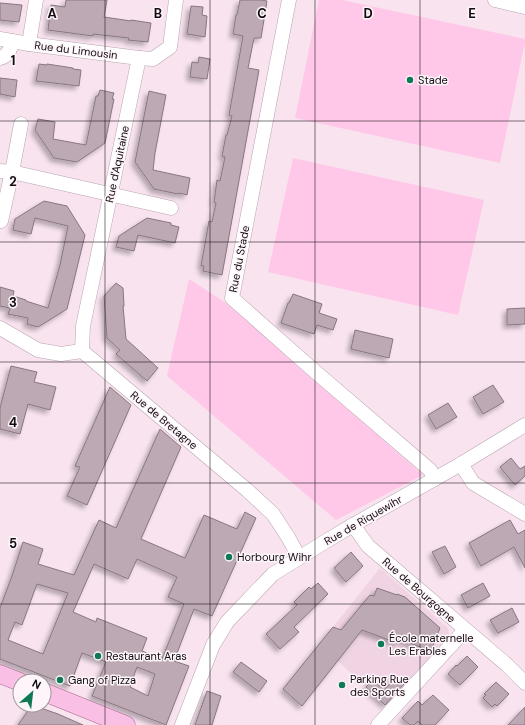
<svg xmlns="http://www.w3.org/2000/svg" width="525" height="725" font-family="'DM Sans',sans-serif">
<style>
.built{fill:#f0d4e4}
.green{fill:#ffc8e8}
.building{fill:#bda9b4;stroke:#887681;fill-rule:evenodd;filter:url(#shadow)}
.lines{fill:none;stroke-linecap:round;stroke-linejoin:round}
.minor-casing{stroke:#b9a5b1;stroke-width:15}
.major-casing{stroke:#a6658e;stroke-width:19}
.minor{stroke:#fff;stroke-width:14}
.major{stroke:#fabfe4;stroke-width:18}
.grid{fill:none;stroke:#120b0f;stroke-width:1;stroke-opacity:0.55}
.poi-dot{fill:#0e7954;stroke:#fdf5fa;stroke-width:1.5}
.labels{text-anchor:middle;stroke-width:3;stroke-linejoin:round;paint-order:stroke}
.street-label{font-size:11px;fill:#120b0f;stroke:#fdf5fa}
.poi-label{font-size:11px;fill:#120b0f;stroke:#fdf5fa;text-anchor:start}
.grid-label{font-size:13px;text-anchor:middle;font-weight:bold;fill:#120b0f;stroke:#fdf5fa;stroke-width:3;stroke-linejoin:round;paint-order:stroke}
</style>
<defs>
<filter id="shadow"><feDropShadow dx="-3.5" dy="3.5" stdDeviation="2" flood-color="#0004"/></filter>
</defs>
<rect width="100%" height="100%" fill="#f8e3ef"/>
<path class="built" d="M380 568 448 628 449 634 435 654 387 707 338 661 302 706 333 627Z"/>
<g class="green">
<path d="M319 0H342L525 39V42L500 163 295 118Z"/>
<path d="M293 158 484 200 458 315 268 272Z"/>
<path d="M189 279 229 305 423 475 336 520 167 376Z"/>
</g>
<g class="building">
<path d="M66 0H107L104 17 131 21V20L151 23 148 42 128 40 129 38 93 34V36L48 30 51 5 65 7Z"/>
<path d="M240 0H261L267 1 261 38H254L248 68 259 70 222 275 203 271 204 266H201L209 221 212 222 216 203 214 202 217 180 220 181 225 157 222 156 226 135H227L232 116 229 115 243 36 233 34 236 15H237Z"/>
<path d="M0 3 22 5 19 22 0 20Z"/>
<path d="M191 6 203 7 202 15 207 16 205 37 187 34Z"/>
<path d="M199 57 210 59 207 79 190 77 192 62 198 63Z"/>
<path d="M39 64 47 65V64L73 68V69L81 70 79 86 36 81Z"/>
<path d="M0 78 17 80 15 97 0 94Z"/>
<path d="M100 90 114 93 112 99H114L105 143 77 162 54 158 35 130 38 119 55 122 53 139 86 145 96 96H98Z"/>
<path d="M149 91 166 95 155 153 153 170 190 178 187 195 179 193 178 194 154 189 135 162Z"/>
<path d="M44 201 67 206 85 235 67 309 38 327 27 324 28 318 8 314 10 308 0 306V287L14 291 13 296 26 300V301L48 308 60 265 68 226 35 218 31 234 13 230 15 219Z"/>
<path d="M147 218 171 223V225L179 227 175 243 138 235 134 251 116 247 119 236Z"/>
<path d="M116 283 123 288 124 306H123L126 339 158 368 147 381 116 354 120 350 107 338 104 296Z"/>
<path d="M293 294 322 304 319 313 337 319 333 330 317 325 314 334 281 323 288 303H289Z"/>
<path d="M525 308V324L507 325V309Z"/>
<path d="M355 330 393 339 389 358 351 349Z"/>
<path d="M11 366 37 372 34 382 56 387 50 410 28 404 20 434 0 429V408Z"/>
<path d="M493 385 504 402 483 414 473 397Z"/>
<path d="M110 387 131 405 87 505 67 496 80 467 75 466Z"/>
<path d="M448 403 457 417 436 429 428 415Z"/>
<path d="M160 429 181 447 141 539 185 558 204 515 237 529 245 512 256 518 212 616 194 609 174 661 189 666 166 725 92 696 106 662 82 653 70 686 0 659V608L12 576 23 542 43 549 38 564 74 575 99 520 116 528ZM137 559 177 577 168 597 184 604 162 659 142 651 147 638 97 618 96 622 73 612 94 564 128 579ZM37 584 68 593 43 654 8 640 15 622 22 625ZM137 667 155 674 148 696 130 687Z"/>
<path d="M511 458 520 469 525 466V476L515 485 500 467Z"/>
<path d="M510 520 518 534 525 530V568L514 547 481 566 469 543Z"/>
<path d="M445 546 456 567 444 574 432 552Z"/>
<path d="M351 552 363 566 346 582 334 568Z"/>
<path d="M318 583 328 594 294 627 299 632 280 649 266 634 297 605 294 602 309 587 311 589Z"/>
<path d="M483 583 490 596 468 608 461 595Z"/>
<path d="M377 588 397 595V594L405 597 440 628 431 651 399 639 397 643 362 630 302 706 283 689 333 627 341 630 370 595 374 596Z"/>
<path d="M512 608 519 622 498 633 490 620Z"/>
<path d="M467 656 478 667 460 685 448 674 456 665 457 666Z"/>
<path d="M241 662 267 681 259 692 233 672Z"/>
<path d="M396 677 404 684 385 705 366 687 373 680 384 690Z"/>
<path d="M496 682 509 694 497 706 495 704 492 707 483 698 486 695 484 694Z"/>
<path d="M207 691 221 696 212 725H195Z"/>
<path d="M433 695 449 710 435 725H422L418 721 414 725H410L402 718 418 701 422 705Z"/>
<path d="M32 705 58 714 83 725H18Z"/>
<path d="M525 707V725H508Z"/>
</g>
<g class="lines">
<defs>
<g id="minor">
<path d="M289 0 232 298 311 368 430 470 435 479"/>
<path d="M495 0 525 7"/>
<path d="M0 39 29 44 139 58"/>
<path d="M29 44 36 0"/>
<path d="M0 58C8 56 11 49 12 41"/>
<path d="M0 171 12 172 171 208"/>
<path d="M1 221 12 172 21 124"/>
<path d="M0 328 38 350 61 354 82 351 247 490 273 514 288 537 299 557"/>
<path d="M82 351 83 326 139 58 153 59 170 47 176 0"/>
<path d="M461 464 473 483 525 514"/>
<path d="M353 525 368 546 507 665 525 683"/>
<path d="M182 725 213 645 227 622 273 574 323 543 353 525 461 464 525 425"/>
<path d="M378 725 465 630"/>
</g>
<g id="major">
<path d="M0 674 20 682"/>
<path d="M44 692 126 725"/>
</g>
</defs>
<use href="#minor" class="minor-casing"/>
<use href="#major" class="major-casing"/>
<use href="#minor" class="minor"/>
<use href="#major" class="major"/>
</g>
<path class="grid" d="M105 0V725M210 0V725M315 0V725M420 0V725M0 121H525M0 242H525M0 362H525M0 483H525M0 604H525"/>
<g class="poi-dot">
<circle cx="410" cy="80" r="4"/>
<circle cx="229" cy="557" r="4"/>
<circle cx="381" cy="644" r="4"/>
<circle cx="98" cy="656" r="4"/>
<circle cx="60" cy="680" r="4"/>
<circle cx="342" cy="685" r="4"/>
</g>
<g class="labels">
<g class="street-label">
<text transform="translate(76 50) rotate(7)" y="4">Rue du Limousin</text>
<text transform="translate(117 164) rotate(-78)" y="4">Rue d'Aquitaine</text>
<text transform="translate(239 259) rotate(-79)" y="4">Rue du Stade</text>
<text transform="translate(164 420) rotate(40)" y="4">Rue de Bretagne</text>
<text transform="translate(363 520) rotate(-30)" y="4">Rue de Riquewihr</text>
<text transform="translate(419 590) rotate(41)" y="4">Rue de Bourgogne</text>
</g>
<g class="poi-label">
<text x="418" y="84">Stade</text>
<text x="237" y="561">Horbourg Wihr</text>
<text x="389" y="642">École maternelle<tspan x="389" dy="13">Les Erables</tspan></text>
<text x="106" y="660">Restaurant Aras</text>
<text x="350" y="683">Parking Rue<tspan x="350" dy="13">des Sports</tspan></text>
<text x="68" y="684">Gang of Pizza</text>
</g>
</g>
<g class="grid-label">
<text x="52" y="18">A</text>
<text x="158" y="18">B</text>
<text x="262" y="18">C</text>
<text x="368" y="18">D</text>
<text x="472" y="18">E</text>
<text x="13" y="65">1</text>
<text x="13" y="186">2</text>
<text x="13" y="307">3</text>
<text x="13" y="427">4</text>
<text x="13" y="548">5</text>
</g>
<g transform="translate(32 693) rotate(28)"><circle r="19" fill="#fdf5fa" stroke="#9f979c"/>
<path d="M0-3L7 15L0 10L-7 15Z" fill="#0e7954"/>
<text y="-6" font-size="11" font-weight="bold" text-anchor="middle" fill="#120b0f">N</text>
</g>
</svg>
